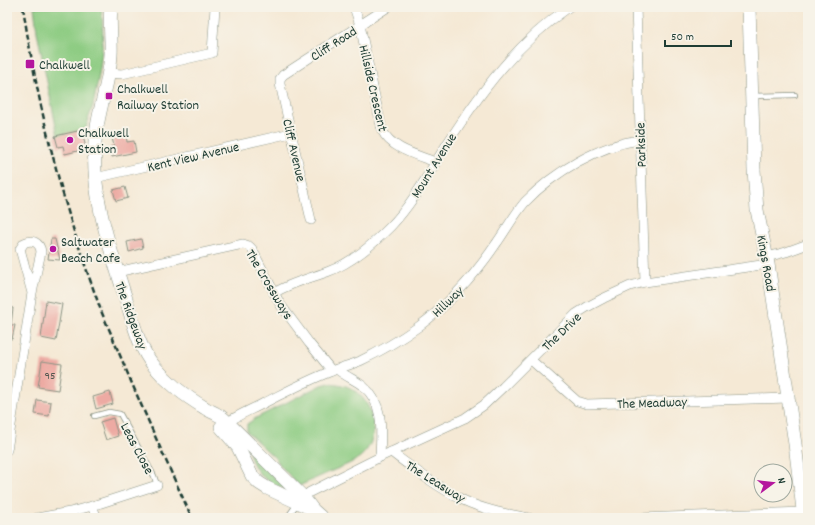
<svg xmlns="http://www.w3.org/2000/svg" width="815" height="525" font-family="Dekko,sans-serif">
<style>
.green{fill:#8ecc83;stroke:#56845c}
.building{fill:#edaaa3}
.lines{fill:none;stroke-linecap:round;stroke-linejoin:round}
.lane-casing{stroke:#8a9384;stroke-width:6}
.street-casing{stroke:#8a9384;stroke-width:10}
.secondary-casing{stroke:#8a9384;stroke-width:14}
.lane{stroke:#fff;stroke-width:4.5}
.street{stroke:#fff;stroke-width:9}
.secondary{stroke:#fff;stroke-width:13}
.rail{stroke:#1f3d34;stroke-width:2.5;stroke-dasharray:6 3;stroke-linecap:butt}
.poi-dot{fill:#b5179e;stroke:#f7f3e8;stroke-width:1.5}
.labels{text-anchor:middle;stroke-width:4;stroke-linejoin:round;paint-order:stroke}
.number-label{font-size:12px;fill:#525850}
.street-label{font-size:14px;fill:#1f3d34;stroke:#f7f3e8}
.poi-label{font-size:14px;fill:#1f3d34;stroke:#f7f3e8;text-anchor:start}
</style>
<rect width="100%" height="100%" fill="#f7f3e8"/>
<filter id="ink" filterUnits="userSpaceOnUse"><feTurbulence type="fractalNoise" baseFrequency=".025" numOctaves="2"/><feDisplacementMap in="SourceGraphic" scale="8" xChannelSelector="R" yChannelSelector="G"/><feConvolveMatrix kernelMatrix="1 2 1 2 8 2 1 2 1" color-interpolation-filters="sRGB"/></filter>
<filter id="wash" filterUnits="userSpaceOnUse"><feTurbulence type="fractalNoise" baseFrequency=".012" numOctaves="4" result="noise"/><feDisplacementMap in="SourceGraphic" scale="16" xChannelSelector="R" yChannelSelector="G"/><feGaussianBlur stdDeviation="0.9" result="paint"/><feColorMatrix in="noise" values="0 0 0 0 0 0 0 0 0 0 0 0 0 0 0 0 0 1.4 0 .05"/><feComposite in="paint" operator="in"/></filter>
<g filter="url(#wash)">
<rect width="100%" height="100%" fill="#f5e9d5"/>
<g class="green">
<path d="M34 7H101C106 39 100 74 93 105 91 113 87 120 86 129L58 136 37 32Z"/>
<path d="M329 383C338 384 348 385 355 391 376 406 381 440 360 457 354 462 346 465 339 468 325 474 312 480 299 486L280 465 276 459 247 432V424L256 418 321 385Z"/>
<path d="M249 451 286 489C266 483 253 472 249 451Z"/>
</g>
<g id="blocks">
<g class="building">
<path d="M82 130 86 149 65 154 63 146 58 147 55 136Z"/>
<path d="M126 135 127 142 134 141 136 152 112 157 110 147 114 146 112 138Z"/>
<path d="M125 187 128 198 116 201 113 190Z"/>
<path d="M51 239H55L60 260 48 259Z"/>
<path d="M141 239 143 248 129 252 127 242Z"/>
<path d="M46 301 62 304 56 341 41 338Z"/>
<path d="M7 307 13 308 11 325H15L12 339 7 338Z"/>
<path d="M42 361 62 364 58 390 38 387Z"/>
<path d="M110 392 113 404 96 409 93 397Z"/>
<path d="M37 400 51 402 49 416 35 414Z"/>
<path d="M113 418 118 436 106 440 100 422Z"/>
</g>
</g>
</g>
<g filter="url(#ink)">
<use href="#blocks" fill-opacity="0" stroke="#8a9384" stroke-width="1"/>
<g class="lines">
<defs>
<g id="lane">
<path d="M753 96 795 95"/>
<path d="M94 416 109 412 120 414 154 476 157 485"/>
<path d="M287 518 297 504"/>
</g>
<g id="street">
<path d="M354 7 360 25 382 130C391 149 417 155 435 162"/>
<path d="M636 7 645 282"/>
<path d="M109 73 122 74 212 53 215 7"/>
<path d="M95 178 291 133"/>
<path d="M311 220 280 84V79L283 75 388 7"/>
<path d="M767 257 786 252 808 244"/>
<path d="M117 272 243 244 249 246 252 249 280 304 309 343 332 371"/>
<path d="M274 293C290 283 310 278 327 272 352 263 373 244 391 226 414 202 429 172 447 144 481 91 517 43 569 7"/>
<path d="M531 360 577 401 587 404 788 398"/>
<path d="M224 425C235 416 251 410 264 403 286 392 308 380 332 371 341 367 351 365 360 361 379 352 401 339 418 327 448 305 475 275 496 244 506 230 514 215 525 202 554 172 599 145 640 140"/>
<path d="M7 450 32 293 20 249 24 243C32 239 40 242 41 252L32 293"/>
<path d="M391 452C414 469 437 487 463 500 484 510 507 514 529 518"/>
<path d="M380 457 465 418 484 405 503 387 576 314 587 307 604 298 630 286 645 282 768 264"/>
<path d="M300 500 310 492 380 457C381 432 385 404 363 386 355 380 345 376 337 369"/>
<path d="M92 506 97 518"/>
<path d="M37 518 70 512 92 506 157 485"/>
<path d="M641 518 803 512"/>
</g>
<g id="secondary">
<path d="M111 7C109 23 112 39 111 55 109 85 97 113 95 142 91 196 110 248 126 299 133 321 138 347 154 366 169 384 184 395 205 408 209 411 214 412 218 415 221 416 225 420 227 422L303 497 313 510 322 518"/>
<path d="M749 7 754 170 757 210 768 264 795 444 804 518"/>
<path d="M221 427 238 447 252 476 259 483 267 488 310 508"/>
</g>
</defs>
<use href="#lane" class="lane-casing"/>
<use href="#street" class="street-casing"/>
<use href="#secondary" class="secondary-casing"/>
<use href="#lane" class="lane"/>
<use href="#street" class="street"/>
<use href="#secondary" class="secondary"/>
<path class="rail" d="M23 7C38 108 63 207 98 302 102 315 109 328 114 341 139 401 165 459 192 518"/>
</g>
</g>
<g class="poi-dot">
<rect x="25" y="59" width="10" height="10" rx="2"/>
<rect x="105" y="92" width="8" height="8" rx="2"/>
<circle cx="70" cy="140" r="4"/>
<circle cx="53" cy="249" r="4"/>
</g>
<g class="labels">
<g class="number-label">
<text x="50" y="379">95</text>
</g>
<g class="street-label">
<text transform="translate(333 43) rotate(-33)" y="5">Cliff Road</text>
<text transform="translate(374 88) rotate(77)" y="5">Hillside Crescent</text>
<text transform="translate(640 145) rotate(-92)" y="5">Parkside</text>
<text transform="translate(295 150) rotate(77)" y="5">Cliff Avenue</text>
<text transform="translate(193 156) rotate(-13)" y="5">Kent View Avenue</text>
<text transform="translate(433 165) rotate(-58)" y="5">Mount Avenue</text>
<text transform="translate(767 263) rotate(80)" y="5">Kings Road</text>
<text transform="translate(270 284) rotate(59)" y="5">The Crossways</text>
<text transform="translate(447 301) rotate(-44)" y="5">Hillway</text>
<text transform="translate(132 315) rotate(70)" y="5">The Ridgeway</text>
<text transform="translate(561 331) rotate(-44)" y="5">The Drive</text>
<text transform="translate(652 402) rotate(-2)" y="5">The Meadway</text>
<text transform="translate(138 448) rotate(62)" y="5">Leas Close</text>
<text transform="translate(436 481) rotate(32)" y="5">The Leasway</text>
</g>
<g class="poi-label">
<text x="39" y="69">Chalkwell</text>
<text x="117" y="93">Chalkwell<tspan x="117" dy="16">Railway Station</tspan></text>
<text x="78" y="137">Chalkwell<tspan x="78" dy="16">Station</tspan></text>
<text x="61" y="246">Saltwater<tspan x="61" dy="16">Beach Cafe</tspan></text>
</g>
</g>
<rect width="815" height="525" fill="none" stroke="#f7f3e8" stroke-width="24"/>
<g transform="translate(773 483) rotate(75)"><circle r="19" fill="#f7f3e8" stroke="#a1aaa0"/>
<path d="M0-3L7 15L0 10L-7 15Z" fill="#b5179e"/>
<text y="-6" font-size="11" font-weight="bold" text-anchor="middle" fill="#1f3d34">N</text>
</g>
<path d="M665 40v6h66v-6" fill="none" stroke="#1f3d34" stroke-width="2"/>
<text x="671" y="40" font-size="12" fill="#1f3d34" stroke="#f7f3e8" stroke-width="3" paint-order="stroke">50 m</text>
</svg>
